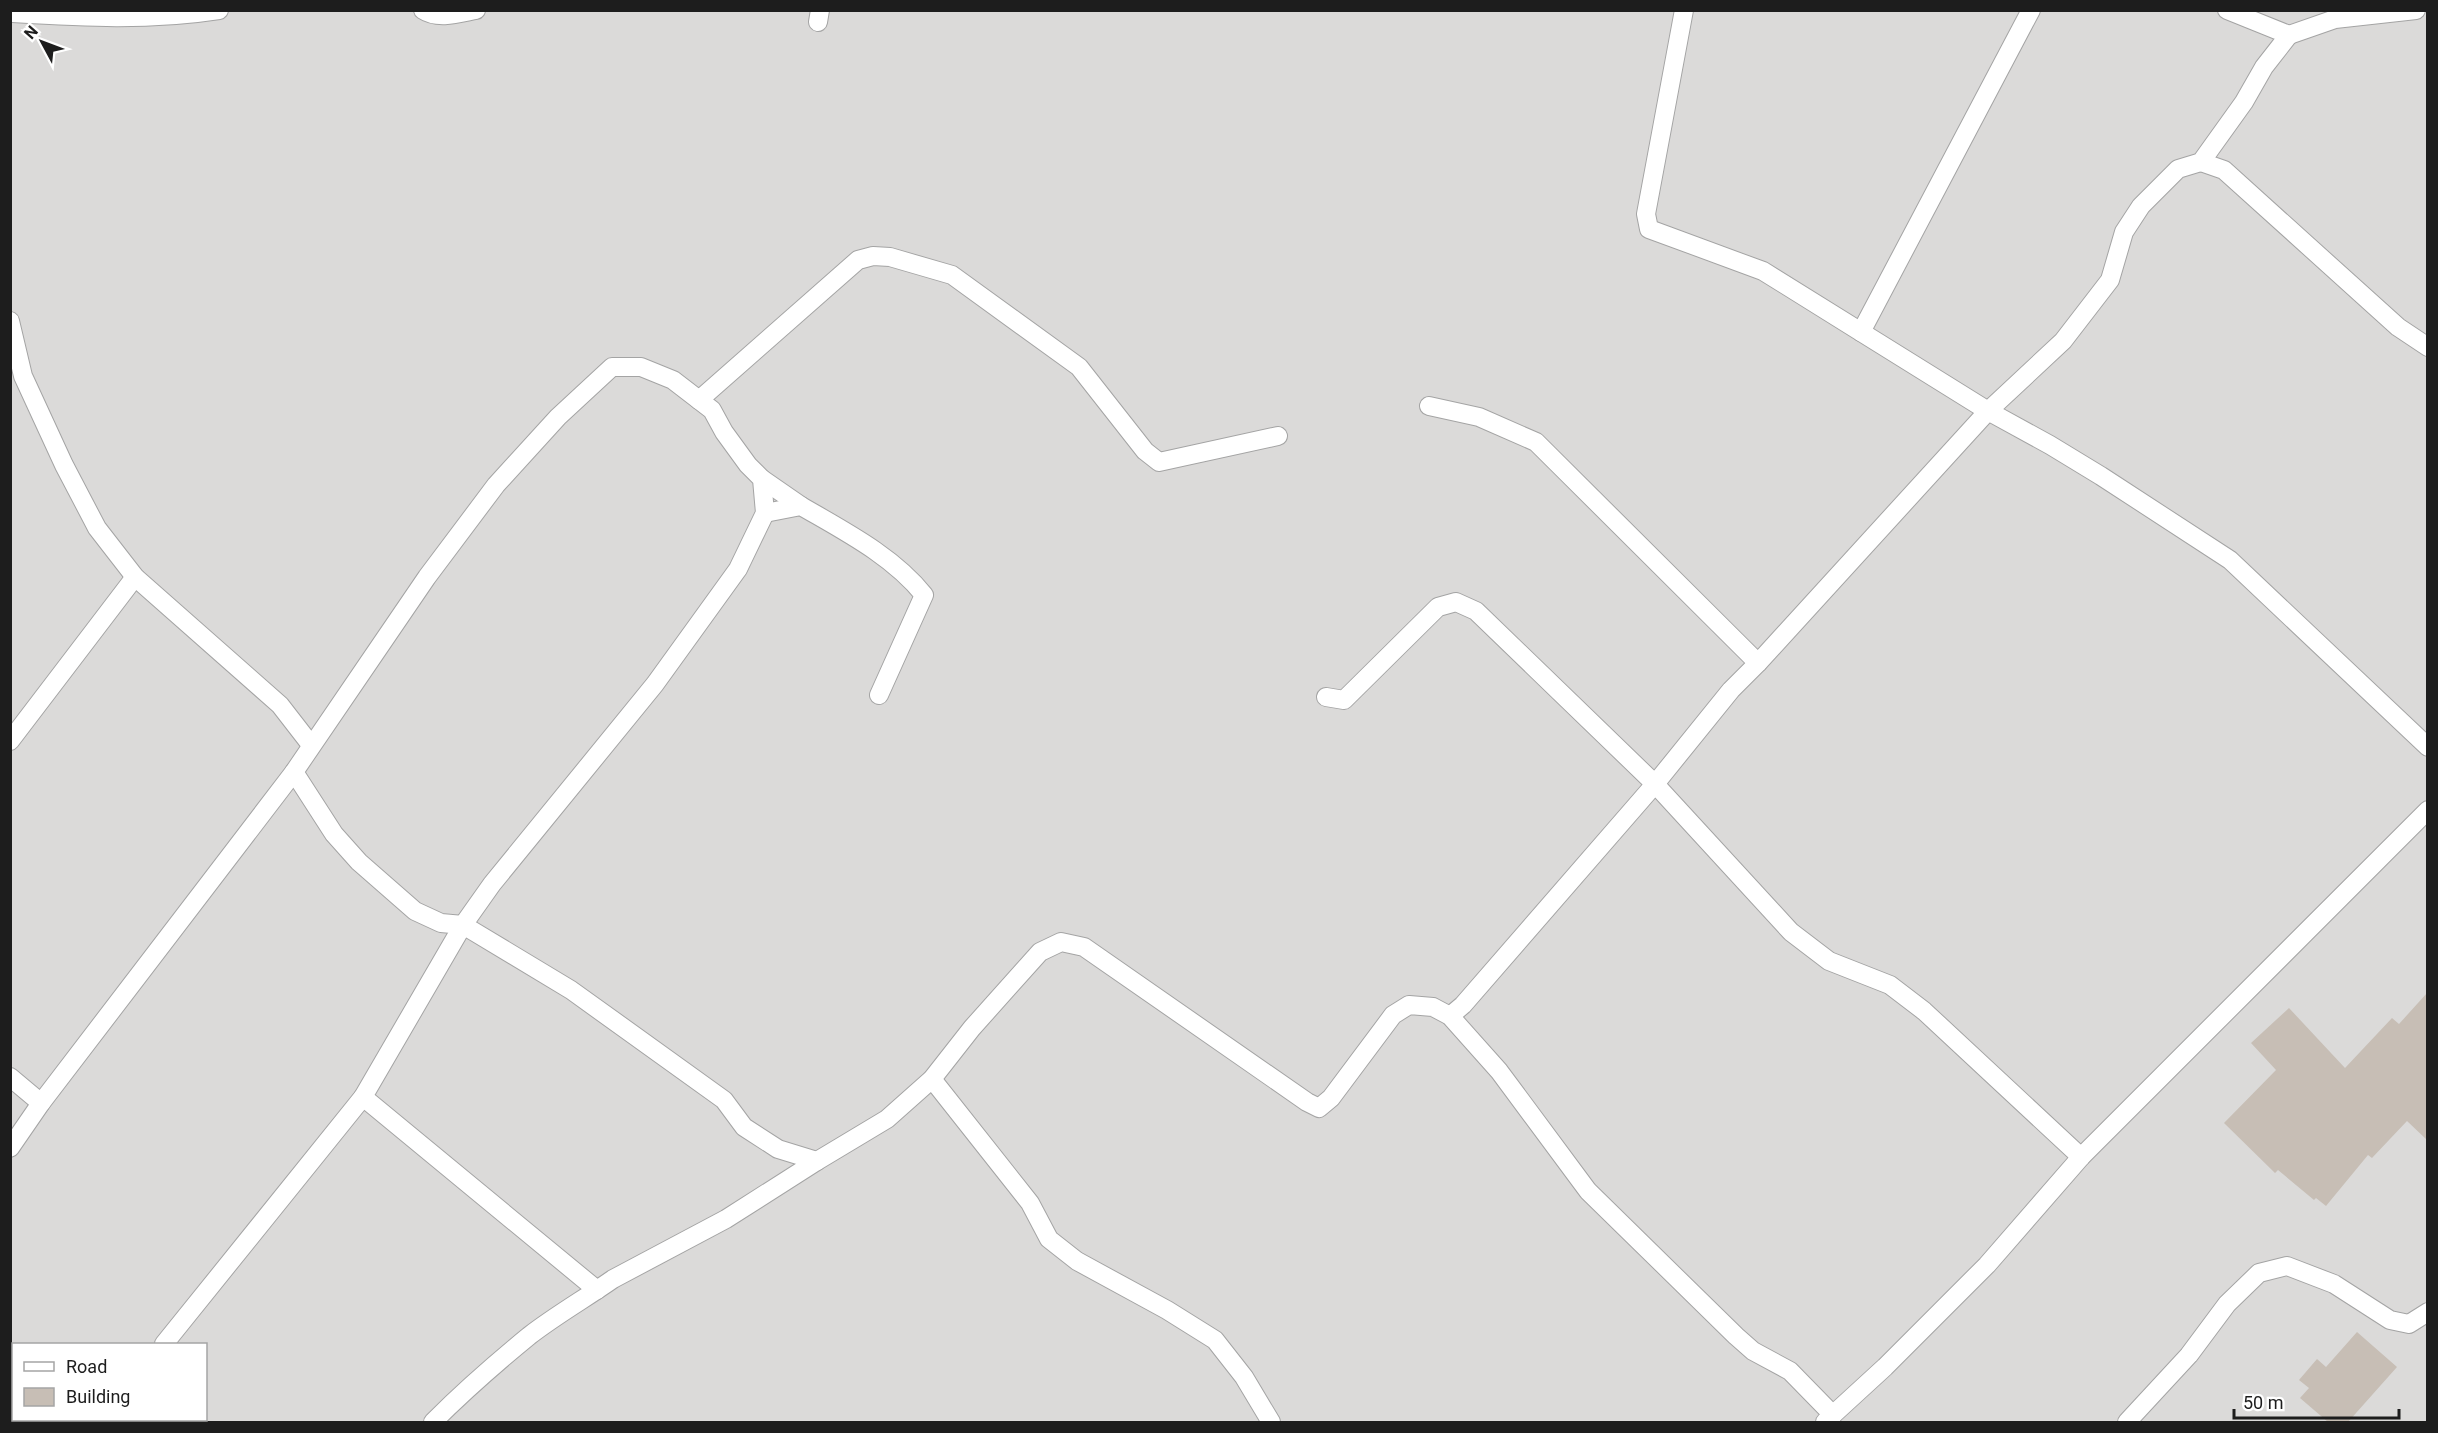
<svg xmlns="http://www.w3.org/2000/svg" width="2438" height="1433" font-family="Roboto,sans-serif">
<style>
.residential{fill:#dbdad9;fill-rule:evenodd}
.building{fill:#c7beb5}
.lines{fill:none;stroke-linecap:round;stroke-linejoin:round}
.minor-casing{stroke:#a4a4a4;stroke-width:20}
.minor{stroke:#fff;stroke-width:18}
</style>
<rect width="100%" height="100%" fill="#efebe1"/>
<path class="residential" d="M10 11H2427V1422H11ZM14 1344H206V1420H14Z"/>
<g class="building">
<path d="M2427 993V1140L2407 1121 2372 1158 2368 1155 2326 1206 2316 1198 2314 1200 2278 1170 2275 1173 2224 1123 2276 1070 2251 1043 2289 1008 2345 1068 2392 1018 2399 1024Z"/>
<path d="M2357 1332 2397 1367 2348 1422H2328L2300 1398 2309 1388 2299 1380 2317 1359 2326 1367Z"/>
</g>
<g class="lines">
<defs>
<g id="minor">
<path d="M423 10C438 20 460 13 476 10"/>
<path d="M1684 10 1646 214 1649 229 1763 271 1861 332"/>
<path d="M2031 10 1861 332 1988 411 2050 445 2101 476 2230 560 2428 747"/>
<path d="M10 13C81 17 149 21 219 10"/>
<path d="M818 22 820 10"/>
<path d="M2289 35 2335 19 2416 10"/>
<path d="M2201 162 2224 170 2398 327 2428 347"/>
<path d="M10 321 23 376 64 465 97 528 135 577 280 705 311 745"/>
<path d="M1429 406 1479 417 1536 442 1758 663"/>
<path d="M762 479 801 506"/>
<path d="M765 513 801 506C844 531 893 556 924 595L879 695"/>
<path d="M1326 697 1344 700 1438 607 1456 602 1476 611 1655 784 1791 932 1829 961 1890 985 1924 1011 2081 1157"/>
<path d="M10 741 135 577"/>
<path d="M294 772 334 834 359 862 415 911 441 923 463 925 571 990 724 1100 744 1127 778 1149 817 1161 887 1119 932 1079 972 1028 1040 952 1061 942 1084 947 1307 1102 1319 1108 1331 1098 1393 1015 1409 1005 1433 1007 1450 1016 1499 1071 1588 1191 1736 1336 1753 1351 1790 1371 1833 1415"/>
<path d="M1450 1016 1463 1005 1655 784 1731 690 1758 663 1988 411 2063 341 2110 280 2124 232 2141 206 2178 169 2201 162 2244 102 2264 67 2289 35 2227 10"/>
<path d="M10 1077 41 1103"/>
<path d="M932 1079 1030 1203 1049 1239 1077 1261 1167 1310 1215 1340 1244 1377 1271 1422"/>
<path d="M10 1148 41 1103 294 772 427 577 496 485 558 417 612 367H641L673 380 699 400 858 260 873 256 890 257 952 275 1079 367 1145 451 1159 462 1278 436"/>
<path d="M597 1290 363 1097 463 925 492 884 655 684 738 569 765 513 762 479 748 465 724 432 712 410 699 400"/>
<path d="M164 1344 363 1097"/>
<path d="M102 1422 104 1420"/>
<path d="M433 1422C463 1392 496 1363 529 1336 556 1315 586 1298 613 1279L726 1219 817 1161"/>
<path d="M1825 1422 1885 1367 1987 1265 2081 1157 2428 810"/>
<path d="M2127 1422 2189 1355 2227 1304 2259 1273 2287 1266 2334 1284 2390 1320 2409 1324 2428 1312"/>
</g>
</defs>
<use href="#minor" class="minor-casing"/>
<use href="#minor" class="minor"/>
</g>
<rect width="2438" height="1433" fill="none" stroke="#1d1d1d" stroke-width="24"/>
<rect x="12" y="1343" width="195" height="78" fill="#ffffff" stroke="#a5a5a5" stroke-width="1.5"/>
<rect x="24" y="1362" width="30" height="9" fill="#ffffff" stroke="#a5a5a5" stroke-width="1.5"/>
<text x="66" y="1373" font-size="18" fill="#1d1d1d">Road</text>
<rect x="24" y="1388" width="30" height="18" fill="#c7beb5" stroke="#a5a5a5" stroke-width="1.5"/>
<text x="66" y="1403" font-size="18" fill="#1d1d1d">Building</text>
<g transform="translate(42 42) rotate(311)" stroke="#ffffff" stroke-width="4.5" paint-order="stroke">
<path d="M0-4.5L10 22L0 15L-10 22Z" fill="#1d1d1d"/>
<text y="-9" font-size="16" font-weight="bold" text-anchor="middle" fill="#1d1d1d">N</text>
</g>
<path d="M2234 1409v9h165v-9" fill="none" stroke="#1d1d1d" stroke-width="3"/>
<text x="2243" y="1409" font-size="18" fill="#1d1d1d" stroke="#ffffff" stroke-width="4.5" paint-order="stroke">50 m</text>
</svg>
